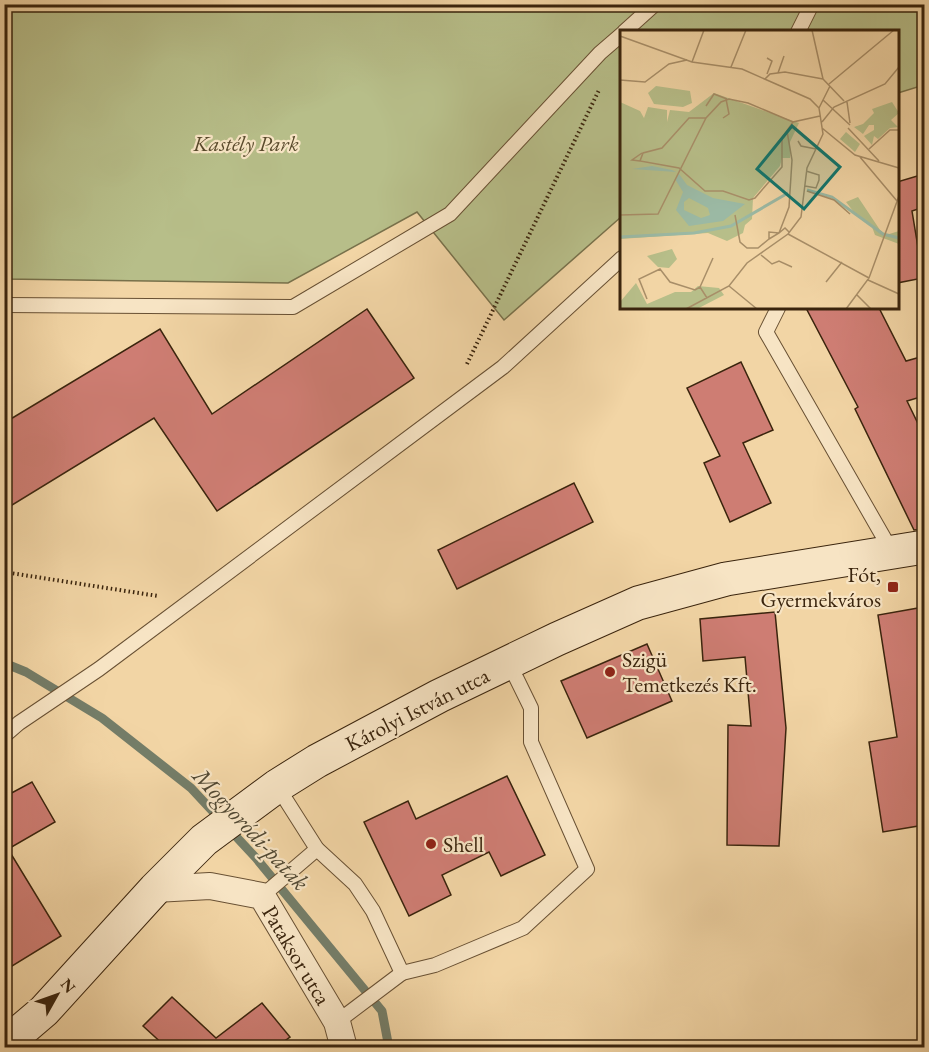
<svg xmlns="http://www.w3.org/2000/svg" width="929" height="1052" font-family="'EB Garamond',serif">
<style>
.green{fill:#b7be89;stroke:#78714b;stroke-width:1.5}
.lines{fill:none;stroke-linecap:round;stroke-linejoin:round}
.stream{stroke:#747d68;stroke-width:9}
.building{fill:#ce7d73;stroke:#3a240d;stroke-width:1.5}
.lane-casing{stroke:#685033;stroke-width:16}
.street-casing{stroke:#685033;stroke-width:28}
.secondary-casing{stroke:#3a240d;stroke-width:35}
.path{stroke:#3a240d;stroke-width:4;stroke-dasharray:1.5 3;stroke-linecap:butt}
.lane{stroke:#f7e4c4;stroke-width:14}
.street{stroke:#f7e4c4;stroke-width:26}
.secondary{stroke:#f7e4c4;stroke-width:33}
.poi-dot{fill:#8f2418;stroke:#f7e4c4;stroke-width:2}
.labels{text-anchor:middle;stroke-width:4.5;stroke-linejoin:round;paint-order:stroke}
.park-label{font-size:22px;font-style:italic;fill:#594a2c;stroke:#f7e4c4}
.poi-label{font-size:22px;fill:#3a240d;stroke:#f7e4c4;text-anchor:start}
.street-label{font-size:22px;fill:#3a240d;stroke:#f7e4c4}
.water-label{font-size:24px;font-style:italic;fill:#524933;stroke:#f7e4c4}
.inset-river{fill:none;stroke:#9bb9a4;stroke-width:3}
.inset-road{fill:none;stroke:#a88e68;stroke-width:1.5}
.view{fill:#0f766e;fill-opacity:0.15;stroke:#0f766e;stroke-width:3}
.inset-edge{fill:none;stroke:#3a240d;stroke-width:3}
</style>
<rect width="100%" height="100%" fill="#f2d5a5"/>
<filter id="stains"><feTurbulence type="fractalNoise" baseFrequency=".00333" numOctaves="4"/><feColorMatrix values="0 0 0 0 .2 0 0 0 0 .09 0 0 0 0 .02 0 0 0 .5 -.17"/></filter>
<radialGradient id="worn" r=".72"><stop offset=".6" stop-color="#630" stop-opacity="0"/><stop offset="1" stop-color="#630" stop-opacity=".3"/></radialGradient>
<path class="green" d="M5 5H924V85L898 93V32H622L621 217 504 320 417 212 288 283 5 279Z"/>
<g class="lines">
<path class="stream" d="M4 663 26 672 102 718 191 788 256 858 382 1011 389 1048"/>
</g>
<g class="building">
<path d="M924 174V207L912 211 923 278 897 283V182Z"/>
<path d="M806 308H879L906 361 924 356V396L907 401 924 436V529L914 530 855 409 858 407Z"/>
<path d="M367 309 414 378 217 511 154 418 4 510V423L160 329 212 414Z"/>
<path d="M741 362 773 430 743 443 771 503 730 522 704 463 720 456 687 388Z"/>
<path d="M574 483 593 522 457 589 438 550Z"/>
<path d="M924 607V825L883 832 869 742 897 737 878 615Z"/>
<path d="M775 612 786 728 779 846 727 845 728 725 751 726 745 657 703 661 700 619Z"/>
<path d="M647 644 672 701 587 738 561 681Z"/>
<path d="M507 776 545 855 501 876 489 852 442 875 451 895 409 916 364 822 408 801 416 819Z"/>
<path d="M32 782 55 822 8 849 61 936 4 971V797Z"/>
<path d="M172 997 216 1038 262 1003 290 1037 276 1047H166L143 1026Z"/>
</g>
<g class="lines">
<defs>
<g id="lane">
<path d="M624 32 655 4"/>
<path d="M798 32 812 4"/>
<path d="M4 305 293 307 450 214 600 53 622 34"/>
<path d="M778 308 766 332 892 552"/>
<path d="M4 736 19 723 99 669 503 367 622 258"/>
<path d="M277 786 317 849 355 884 373 911 402 973 435 965 523 928 587 869 531 742V708L509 663"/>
<path d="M262 896 317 849"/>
<path d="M337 1022 402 973"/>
</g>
<path id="street" d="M155 889 210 886 262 896 337 1022 344 1048"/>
<path id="secondary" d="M4 1045 44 1011 155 889 204 840 277 786 317 761 439 696 557 639 638 603 726 579 924 547"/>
</defs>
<use href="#lane" class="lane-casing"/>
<use href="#street" class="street-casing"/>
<use href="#secondary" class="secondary-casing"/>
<g class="path">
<path d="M467 364 599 90"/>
<path d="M4 572 158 596"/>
</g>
<use href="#lane" class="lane"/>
<use href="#street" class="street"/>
<use href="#secondary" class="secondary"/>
</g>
<g class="poi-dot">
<rect x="887" y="581" width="12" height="12" rx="3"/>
<circle cx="610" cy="672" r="6"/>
<circle cx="431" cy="844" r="6"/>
</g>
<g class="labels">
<g class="park-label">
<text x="246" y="151">Kastély Park</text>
</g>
<g class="poi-label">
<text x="881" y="582" text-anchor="end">Fót,<tspan x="881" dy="25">Gyermekváros</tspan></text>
<text x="622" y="667">Szigü<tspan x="622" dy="25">Temetkezés Kft.</tspan></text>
<text x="443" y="852">Shell</text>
</g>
<g class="street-label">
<text transform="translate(417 709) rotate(-27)" y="8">Károlyi István utca</text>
<text transform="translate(297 955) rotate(59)" y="8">Pataksor utca</text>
</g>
<g class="water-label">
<text transform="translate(251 829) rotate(47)" y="8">Mogyoródi-patak</text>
</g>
</g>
<g transform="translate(620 30)">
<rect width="279" height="279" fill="#f2d5a5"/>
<path d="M36 56 70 61 72 73 63 77 34 74 28 63ZM94 63 179 93 170 112V128H162L160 136 133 168 132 189 125 195 123 203 107 211 88 203 0 209V72L20 81 24 88 28 77 47 80V92L50 80 69 82ZM272 72 279 83 271 90 278 97 270 98 258 109 254 106 252 115 244 106 254 100V95H249L243 104 234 97 243 94 254 83 252 79ZM226 102 240 114 235 122 220 109ZM238 167 260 200 266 205 279 201V214L255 205 251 194 237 186 226 172ZM52 219 57 229 49 238 38 237 27 226ZM16 253 27 274 55 262H71L78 256 99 258 104 265 77 279H0V272Z" fill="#b7be89"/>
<path d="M32 136 52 140 56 142 12 139ZM59 144 67 155 93 168 125 174 103 191 69 196 56 180 63 162 55 149ZM69 168 88 178 90 185 81 188 64 180V172Z" fill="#9bb9a4" fill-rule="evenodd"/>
<path class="inset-river" d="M187 160 212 167 263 204 279 208M0 207 74 203 111 196 168 163"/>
<path class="inset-road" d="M192 0 203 49M0 6 72 32 122 39 190 69 199 78 203 104 187 138 181 187 168 204 127 233 109 256 66 279M72 32 84 0M111 37 126 0M158 43 164 26M147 44 152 31 147 28M145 49 150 44 165 42 203 49M203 49 224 71M0 50 25 52 49 34 67 30M209 54 274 0M203 70 230 95M227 72 230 93M86 76 94 64 107 69M199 78 210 56M86 88H69L42 118 23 123 20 131 59 138 85 161H103L129 170 135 168 162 137V108L173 92 200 86M103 88 109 84 106 69M202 92 214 77 265 54 279 37M202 98 235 125 279 138M228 98 259 131M178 111 181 116 196 119M249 119 270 100H279M240 127 277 171M20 131 12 130 22 123M185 156 196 158 199 150V145L186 141M187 161 214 170 230 184M0 185 38 184 86 88 101 72 109 69 128 73 173 92M115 185 120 212 127 218H138L149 209V202L159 203 165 198 169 202M168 204 249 248M149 209 159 203 169 177 172 130 167 101M141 225 152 234 159 231 172 237M248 250 279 264M206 252 222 232M109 256 137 279M80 257 93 228M237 265 251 279M27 269 19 249 40 239 50 252 75 260 80 257 87 268M226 279 249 248 279 166"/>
<path class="view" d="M172 96 220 137 184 179 137 139Z"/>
<rect width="279" height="279" class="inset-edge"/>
</g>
<rect width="929" height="1052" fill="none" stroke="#f2d5a5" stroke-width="24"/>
<rect x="6" y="6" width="917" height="1040" fill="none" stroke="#3a240d" stroke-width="3"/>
<rect x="12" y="12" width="905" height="1028" fill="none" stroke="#3a240d" stroke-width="1.5"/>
<g transform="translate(57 995) rotate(50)" stroke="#f7e4c4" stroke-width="4.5" paint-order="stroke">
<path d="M0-4.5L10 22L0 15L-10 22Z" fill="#3a240d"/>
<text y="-9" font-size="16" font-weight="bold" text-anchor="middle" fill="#3a240d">N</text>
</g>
<rect width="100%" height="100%" filter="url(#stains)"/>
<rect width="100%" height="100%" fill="url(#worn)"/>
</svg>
